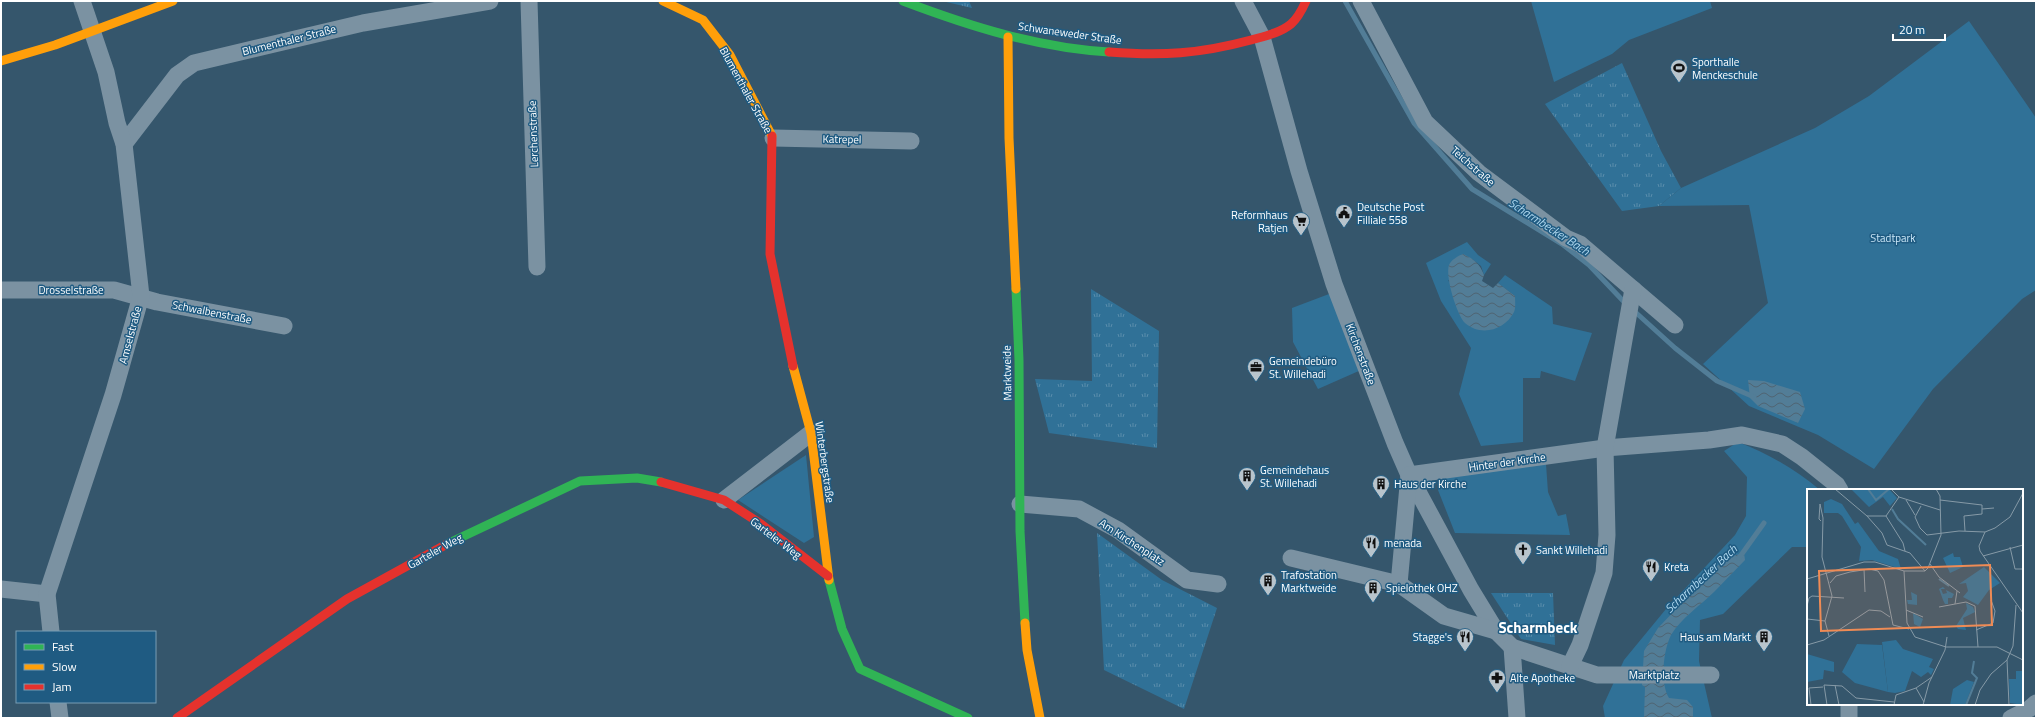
<svg xmlns="http://www.w3.org/2000/svg" width="2037" height="719" font-family="'Titillium Web',sans-serif">
<style>
.grass{fill:url(#grass-tufts)}
.green{fill:#307197}
.water{fill:url(#water-waves)}
.lines{fill:none;stroke-linecap:round;stroke-linejoin:round}
.stream{stroke:#527d97;stroke-width:5}
.street{stroke:#7b92a2;stroke-width:17}
.fast{stroke:#30b455;stroke-width:9}
.slow{stroke:#ff9f0a;stroke-width:9}
.jam{stroke:#e5322d;stroke-width:9}
.labels{text-anchor:middle;stroke-width:3;stroke-linejoin:round;paint-order:stroke}
.street-label{font-size:11px;fill:#fff;stroke:#1f5b82}
.poi-label{font-size:11px;fill:#fff;stroke:#1f5b82;text-anchor:start}
.park-label{font-size:11px;fill:#c9e6f7;stroke:#1f5b82}
.water-label{font-size:12px;font-style:italic;fill:#b0d9f0;stroke:#1f5b82}
.district-label{font-size:15px;font-weight:bold;fill:#fff;stroke:#1f5b82}
.inset-river{fill:none;stroke:#527d97;stroke-width:2}
.inset-road{fill:none;stroke:#869aa7;stroke-width:1}
.view{fill:#ef8b55;fill-opacity:0.15;stroke:#ef8b55;stroke-width:2}
.inset-edge{fill:none;stroke:#fff;stroke-width:2}
</style>
<defs>
<pattern id="grass-tufts" width="24" height="20" patternUnits="userSpaceOnUse"><rect width="24" height="20" fill="#307197"/><path d="M3 7l-1-3M5 7V3M7 7l1-3M15 17l-1-3M17 17v-4M19 17l1-3" fill="none" stroke="#598dac"/></pattern>
<pattern id="water-waves" width="16" height="10" patternUnits="userSpaceOnUse"><rect width="16" height="10" fill="#527d97"/><path d="M0 5q4-4 8 0t8 0" fill="none" stroke="#4f6472"/></pattern>
</defs>
<rect width="100%" height="100%" fill="#35566c"/>
<g class="grass">
<path d="M942 1H969L972 8Z"/>
<path d="M1622 63 1661 151 1681 188 1659 206 1622 211 1545 104Z"/>
<path d="M1091 289 1159 331 1157 448 1049 433 1035 379 1092 381Z"/>
<path d="M1097 533 1162 580 1217 608 1184 709 1104 670Z"/>
<path d="M1491 593H1553L1555 645 1521 639Z"/>
</g>
<g class="green">
<path d="M1531 1H1710L1712 8 1629 40 1612 54 1554 82Z"/>
<path d="M1969 21 2036 118V290L2022 299 1933 389 1874 469 1818 435 1749 406 1703 364 1768 303 1749 205 1659 206 1681 188 1815 128 1869 96Z"/>
<path d="M1467 242 1478 255 1491 264 1484 275 1481 266 1472 259 1448 281 1515 296 1498 283 1505 275 1552 307 1553 324 1592 333 1575 381 1541 371 1540 378H1523V442L1481 446 1459 394 1471 348 1441 301 1426 263Z"/>
<path d="M1329 294 1338 304 1361 370 1318 389 1293 342 1292 308Z"/>
<path d="M1738 442C1769 454 1795 469 1820 490H1808V547H1792L1723 614 1700 620 1699 661 1712 718H1605L1603 706 1624 660 1666 609 1735 535 1746 516 1747 477 1724 451Z"/>
<path d="M806 455 814 537 804 543 738 500Z"/>
<path d="M1546 464 1548 492 1558 516 1566 514 1570 535 1455 533 1438 490 1443 475Z"/>
</g>
<g class="water">
<path d="M1463 254C1474 259 1480 264 1484 275L1482 281 1493 288 1498 283 1515 296C1515 301 1516 308 1514 312 1505 330 1481 337 1465 323 1457 315 1445 277 1449 265 1451 260 1458 256 1463 254Z"/>
<path d="M1748 380 1764 381 1800 392 1805 409 1798 423 1758 406 1750 398Z"/>
<path d="M1744 553 1745 560C1735 570 1725 581 1715 591 1701 605 1681 618 1671 635 1663 651 1660 683 1669 698L1687 700 1693 707V718H1644L1645 687 1642 685 1644 651 1658 628 1725 558Z"/>
</g>
<g class="lines">
<g class="stream">
<path d="M1345 1 1414 123 1472 189 1562 244 1589 265 1627 305"/>
<path d="M1633 310 1675 348 1717 381 1754 397"/>
<path d="M1739 558 1764 523"/>
</g>
<g class="street">
<path d="M529 1 537 267"/>
<path d="M1243 1 1262 37 1299 171 1334 284 1395 443 1409 475 1471 590 1496 631 1512 647 1597 675H1711"/>
<path d="M1361 1 1425 122 1479 173 1566 238 1580 244 1675 325"/>
<path d="M773 138 911 141"/>
<path d="M124 144 177 75 194 63 363 23 490 1"/>
<path d="M1 290H114L157 302 284 326"/>
<path d="M724 500 811 433"/>
<path d="M1020 504 1079 509 1118 530 1187 580 1218 584"/>
<path d="M1291 558 1399 584 1444 616 1496 631"/>
<path d="M1399 584 1409 475 1605 448 1709 440 1742 435 1782 444 1802 457 1837 485 1840 490"/>
<path d="M1 589 47 594"/>
<path d="M51 632 47 594 113 395 141 296 124 144 117 123 106 72 82 1"/>
<path d="M1512 647 1517 718"/>
<path d="M1570 666 1580 645 1604 573 1607 535 1605 448 1633 289"/>
<path d="M58 702 60 718"/>
<path d="M1849 718V704"/>
<path d="M2011 718 2029 709 2036 703"/>
</g>
<g class="fast">
<path d="M903 1C969 26 1038 48 1109 52"/>
<path d="M1016 289 1019 360 1020 531 1025 623"/>
<path d="M447 544 580 481 637 478 661 482"/>
<path d="M829 580 842 629 860 669 968 718"/>
</g>
<g class="slow">
<path d="M663 1 703 20 730 55 772 136"/>
<path d="M1008 37 1009 138 1016 289"/>
<path d="M1 61 55 45 173 1"/>
<path d="M793 366 811 433 829 580"/>
<path d="M1025 623 1027 650 1040 718"/>
</g>
<g class="jam">
<path d="M1109 52C1162 56 1199 54 1251 40 1265 36 1280 33 1291 24 1298 18 1302 10 1306 1"/>
<path d="M772 136 770 254 793 366"/>
<path d="M661 482 724 500 761 524 828 576"/>
<path d="M177 718 347 599 447 544"/>
</g>
</g>
<defs>
<symbol id="stadium-pin" viewBox="-11 -11 22 30"><path d="M0 17L-7.5 6A9.5 9.5 0 1 1 7.5 6Z" fill="#b8c4cc" stroke="#1f5b82"/><path d="M0-5a6.5 5 0 1 0 0 10a6.5 5 0 1 0 0-10ZM-3.5-1.8h7v3.6h-7Z" fill="#111"/></symbol>
<symbol id="civic-pin" viewBox="-11 -11 22 30"><path d="M0 17L-7.5 6A9.5 9.5 0 1 1 7.5 6Z" fill="#b8c4cc" stroke="#1f5b82"/><path d="M-.6-6.5H3V-4.5H.6V-3L4-1V1h2V6H-6V1h2V-1L-.6-3ZM-1.2 2.5V6h2.4V2.5Z" fill="#111"/></symbol>
<symbol id="supermarket-pin" viewBox="-11 -11 22 30"><path d="M0 17L-7.5 6A9.5 9.5 0 1 1 7.5 6Z" fill="#b8c4cc" stroke="#1f5b82"/><path d="M-6-5.5h2.5l.6 2H6L4.5 2H-2.5L-4.4-4H-6ZM-1.5 3.2a1.3 1.3 0 1 0 .1 0ZM3 3.2a1.3 1.3 0 1 0 .1 0Z" fill="#111"/></symbol>
<symbol id="office-pin" viewBox="-11 -11 22 30"><path d="M0 17L-7.5 6A9.5 9.5 0 1 1 7.5 6Z" fill="#b8c4cc" stroke="#1f5b82"/><path d="M-6-3h4V-5.5h4V-3h4V5H-6ZM-1-4.5V-3h2v-1.5ZM-6 0V1H6V0Z" fill="#111"/></symbol>
<symbol id="building-pin" viewBox="-11 -11 22 30"><path d="M0 17L-7.5 6A9.5 9.5 0 1 1 7.5 6Z" fill="#b8c4cc" stroke="#1f5b82"/><path d="M-4-6H4V6H1V3H-1V6H-4ZM-2.5-4.3h1.7v1.8h-1.7ZM.8-4.3h1.7v1.8H.8ZM-2.5-1h1.7V.8h-1.7ZM.8-1h1.7V.8H.8Z" fill="#111"/></symbol>
<symbol id="restaurant-pin" viewBox="-11 -11 22 30"><path d="M0 17L-7.5 6A9.5 9.5 0 1 1 7.5 6Z" fill="#b8c4cc" stroke="#1f5b82"/><path d="M-5-6h1v4h1v-4h1v4h1v-4h1v5L-1.5 .5V6h-2V.5L-5-1ZM5-6V6H3V1.5H1.5Q1.5-4 5-6Z" fill="#111"/></symbol>
<symbol id="church-pin" viewBox="-11 -11 22 30"><path d="M0 17L-7.5 6A9.5 9.5 0 1 1 7.5 6Z" fill="#b8c4cc" stroke="#1f5b82"/><path d="M-1.2-6h2.4v3.5h3.3v2.4h-3.3V6h-2.4V-.1h-3.3v-2.4h3.3Z" fill="#111"/></symbol>
<symbol id="pharmacy-pin" viewBox="-11 -11 22 30"><path d="M0 17L-7.5 6A9.5 9.5 0 1 1 7.5 6Z" fill="#b8c4cc" stroke="#1f5b82"/><path d="M-2-6h4v4h4v4h-4v4h-4v-4h-4v-4h4Z" fill="#111"/></symbol>
</defs>
<g fill-rule="evenodd">
<use href="#stadium-pin" x="1669" y="58" width="20" height="27"/>
<use href="#civic-pin" x="1334" y="203" width="20" height="27"/>
<use href="#supermarket-pin" x="1291" y="211" width="20" height="27"/>
<use href="#office-pin" x="1246" y="357" width="20" height="27"/>
<use href="#building-pin" x="1237" y="466" width="20" height="27"/>
<use href="#building-pin" x="1371" y="474" width="20" height="27"/>
<use href="#restaurant-pin" x="1361" y="533" width="20" height="27"/>
<use href="#church-pin" x="1513" y="540" width="20" height="27"/>
<use href="#restaurant-pin" x="1641" y="557" width="20" height="27"/>
<use href="#building-pin" x="1258" y="571" width="20" height="27"/>
<use href="#building-pin" x="1363" y="578" width="20" height="27"/>
<use href="#restaurant-pin" x="1455" y="627" width="20" height="27"/>
<use href="#building-pin" x="1754" y="627" width="20" height="27"/>
<use href="#pharmacy-pin" x="1487" y="668" width="20" height="27"/>
</g>
<g class="labels">
<g class="street-label">
<text transform="translate(1070 33) rotate(8)" y="4">Schwaneweder Straße</text>
<text transform="translate(289 40) rotate(-14)" y="4">Blumenthaler Straße</text>
<text transform="translate(746 90) rotate(61)" y="4">Blumenthaler Straße</text>
<text transform="translate(533 134) rotate(-92)" y="4">Lerchenstraße</text>
<text transform="translate(842 139) rotate(1)" y="4">Katrepel</text>
<text transform="translate(1473 166) rotate(41)" y="4">Teichstraße</text>
<text x="71" y="294">Drosselstraße</text>
<text transform="translate(212 312) rotate(11)" y="4">Schwalbenstraße</text>
<text transform="translate(130 335) rotate(-75)" y="4">Amselstraße</text>
<text transform="translate(1361 354) rotate(69)" y="4">Kirchenstraße</text>
<text transform="translate(1007 373) rotate(-91)" y="4">Marktweide</text>
<text transform="translate(825 462) rotate(82)" y="4">Winterbergstraße</text>
<text transform="translate(1507 462) rotate(-8)" y="4">Hinter der Kirche</text>
<text transform="translate(776 538) rotate(37)" y="4">Garteler Weg</text>
<text transform="translate(1132 542) rotate(33)" y="4">Am Kirchenplatz</text>
<text transform="translate(435 551) rotate(-29)" y="4">Garteler Weg</text>
<text x="1654" y="679">Marktplatz</text>
</g>
<g class="poi-label">
<text x="1692" y="66">Sporthalle<tspan x="1692" dy="13">Menckeschule</tspan></text>
<text x="1357" y="211">Deutsche Post<tspan x="1357" dy="13">Filliale 558</tspan></text>
<text x="1288" y="219" text-anchor="end">Reformhaus<tspan x="1288" dy="13">Ratjen</tspan></text>
<text x="1269" y="365">Gemeindebüro<tspan x="1269" dy="13">St. Willehadi</tspan></text>
<text x="1260" y="474">Gemeindehaus<tspan x="1260" dy="13">St. Willehadi</tspan></text>
<text x="1394" y="488">Haus der Kirche</text>
<text x="1384" y="547">menada</text>
<text x="1536" y="554">Sankt Willehadi</text>
<text x="1664" y="571">Kreta</text>
<text x="1281" y="579">Trafostation<tspan x="1281" dy="13">Marktweide</tspan></text>
<text x="1386" y="592">Spielothek OHZ</text>
<text x="1452" y="641" text-anchor="end">Stagge's</text>
<text x="1751" y="641" text-anchor="end">Haus am Markt</text>
<text x="1510" y="682">Alte Apotheke</text>
</g>
<g class="park-label">
<text x="1893" y="242">Stadtpark</text>
</g>
<g class="water-label">
<text transform="translate(1549 227) rotate(33)" y="4">Scharmbecker Bach</text>
<text transform="translate(1701 579) rotate(-43)" y="4">Scharmbecker Bach</text>
</g>
<g class="district-label">
<text x="1538" y="633">Scharmbeck</text>
</g>
</g>
<g transform="translate(1807 489)">
<rect width="216" height="216" fill="#35566c"/>
<path d="M24 10 35 15 48 35 51 33 72 62 91 70 94 80 65 71 52 72 54 58 35 27 31 24H17V13ZM104 103 110 106V116L101 115 100 111H105ZM106 124 116 130 113 138 107 135ZM89 151 96 160 126 170 122 178 127 180 124 186 121 183 114 188 105 182 98 202 88 204 81 203 75 153ZM0 165 27 173V183L17 181 16 190 0 193Z" fill="#307197"/>
<path d="M44 0H82L90 9 83 17 76 8 62 18ZM50 155 75 156 81 203 48 194 35 183Z" fill="#307197"/>
<path d="M209 182H216V216L203 214 202 190H209Z" fill="#307197"/>
<path d="M146 64 147 68H153L156 78 143 84 136 69ZM177 78 193 94 182 101 171 116 156 108 161 102 159 94 152 95ZM136 98 138 100H134L136 105 140 104 139 101 147 105 145 109H141V115H138L136 111 132 100ZM159 114 166 118 168 123 156 129 159 141 151 140 149 137 160 120ZM160 191 167 193 158 216H143L146 200Z" fill="#307197"/>
<path class="inset-river" d="M61 0 69 11 82 0M85 20 91 30 119 56M132 90 142 97M159 216 170 189 165 184 167 172"/>
<path class="inset-road" d="M28 0 60 27 75 44 80 56 103 64 118 82M84 0 92 8 133 21M129 0 133 7 134 46M99 11 108 26M133 11 175 16V25L157 27 158 42M13 15 16 29 15 68 25 107 18 132 22 147M13 15 12 30 14 32M114 17 108 28 113 39 120 46 152 42 178 43 188 39 203 28 216 4M175 20 187 19M60 27H79M79 27 96 54 98 62M79 27 92 8M178 43 172 57 173 62 216 124M203 58 208 80H216M176 67 216 56M123 75 132 88 153 104M57 80 58 103M97 82 100 134 108 148 139 158H190L216 171M118 82 121 79 134 46M0 90 57 73H68L97 82H118M23 94 29 87 43 83 62 80 71 82 77 91 86 136 102 140M148 115 150 102M0 117 2 109 5 107 37 109M132 118 159 113 168 117 171 158M99 121 116 128M0 130 18 132M169 141 186 134 188 122 184 111M0 156 17 151 62 121 74 122 83 128M28 196 32 216M109 199 117 213M4 216 2 199 16 198M20 216 17 196 35 197 49 209 87 213M87 216 89 206 109 199 125 188M116 216 122 194 138 161 140 148M168 216 173 201 184 185 200 171M202 216 200 171 206 157 209 116"/>
<path class="view" d="M183 76 185 136 14 142 12 82Z"/>
<rect width="216" height="216" class="inset-edge"/>
</g>
<rect width="2037" height="719" fill="none" stroke="#ffffff" stroke-width="4"/>
<rect x="16" y="631" width="140" height="72" fill="#1f5b82" stroke="#799db4"/>
<rect x="24" y="644" width="20" height="6" fill="#30b455" stroke="#799db4"/>
<text x="52" y="651" font-size="12" fill="#ffffff">Fast</text>
<rect x="24" y="664" width="20" height="6" fill="#ff9f0a" stroke="#799db4"/>
<text x="52" y="671" font-size="12" fill="#ffffff">Slow</text>
<rect x="24" y="684" width="20" height="6" fill="#e5322d" stroke="#799db4"/>
<text x="52" y="691" font-size="12" fill="#ffffff">Jam</text>
<path d="M1893 34v6h52v-6" fill="none" stroke="#ffffff" stroke-width="2"/>
<text x="1899" y="34" font-size="12" fill="#ffffff" stroke="#1f5b82" stroke-width="3" paint-order="stroke">20 m</text>
</svg>
